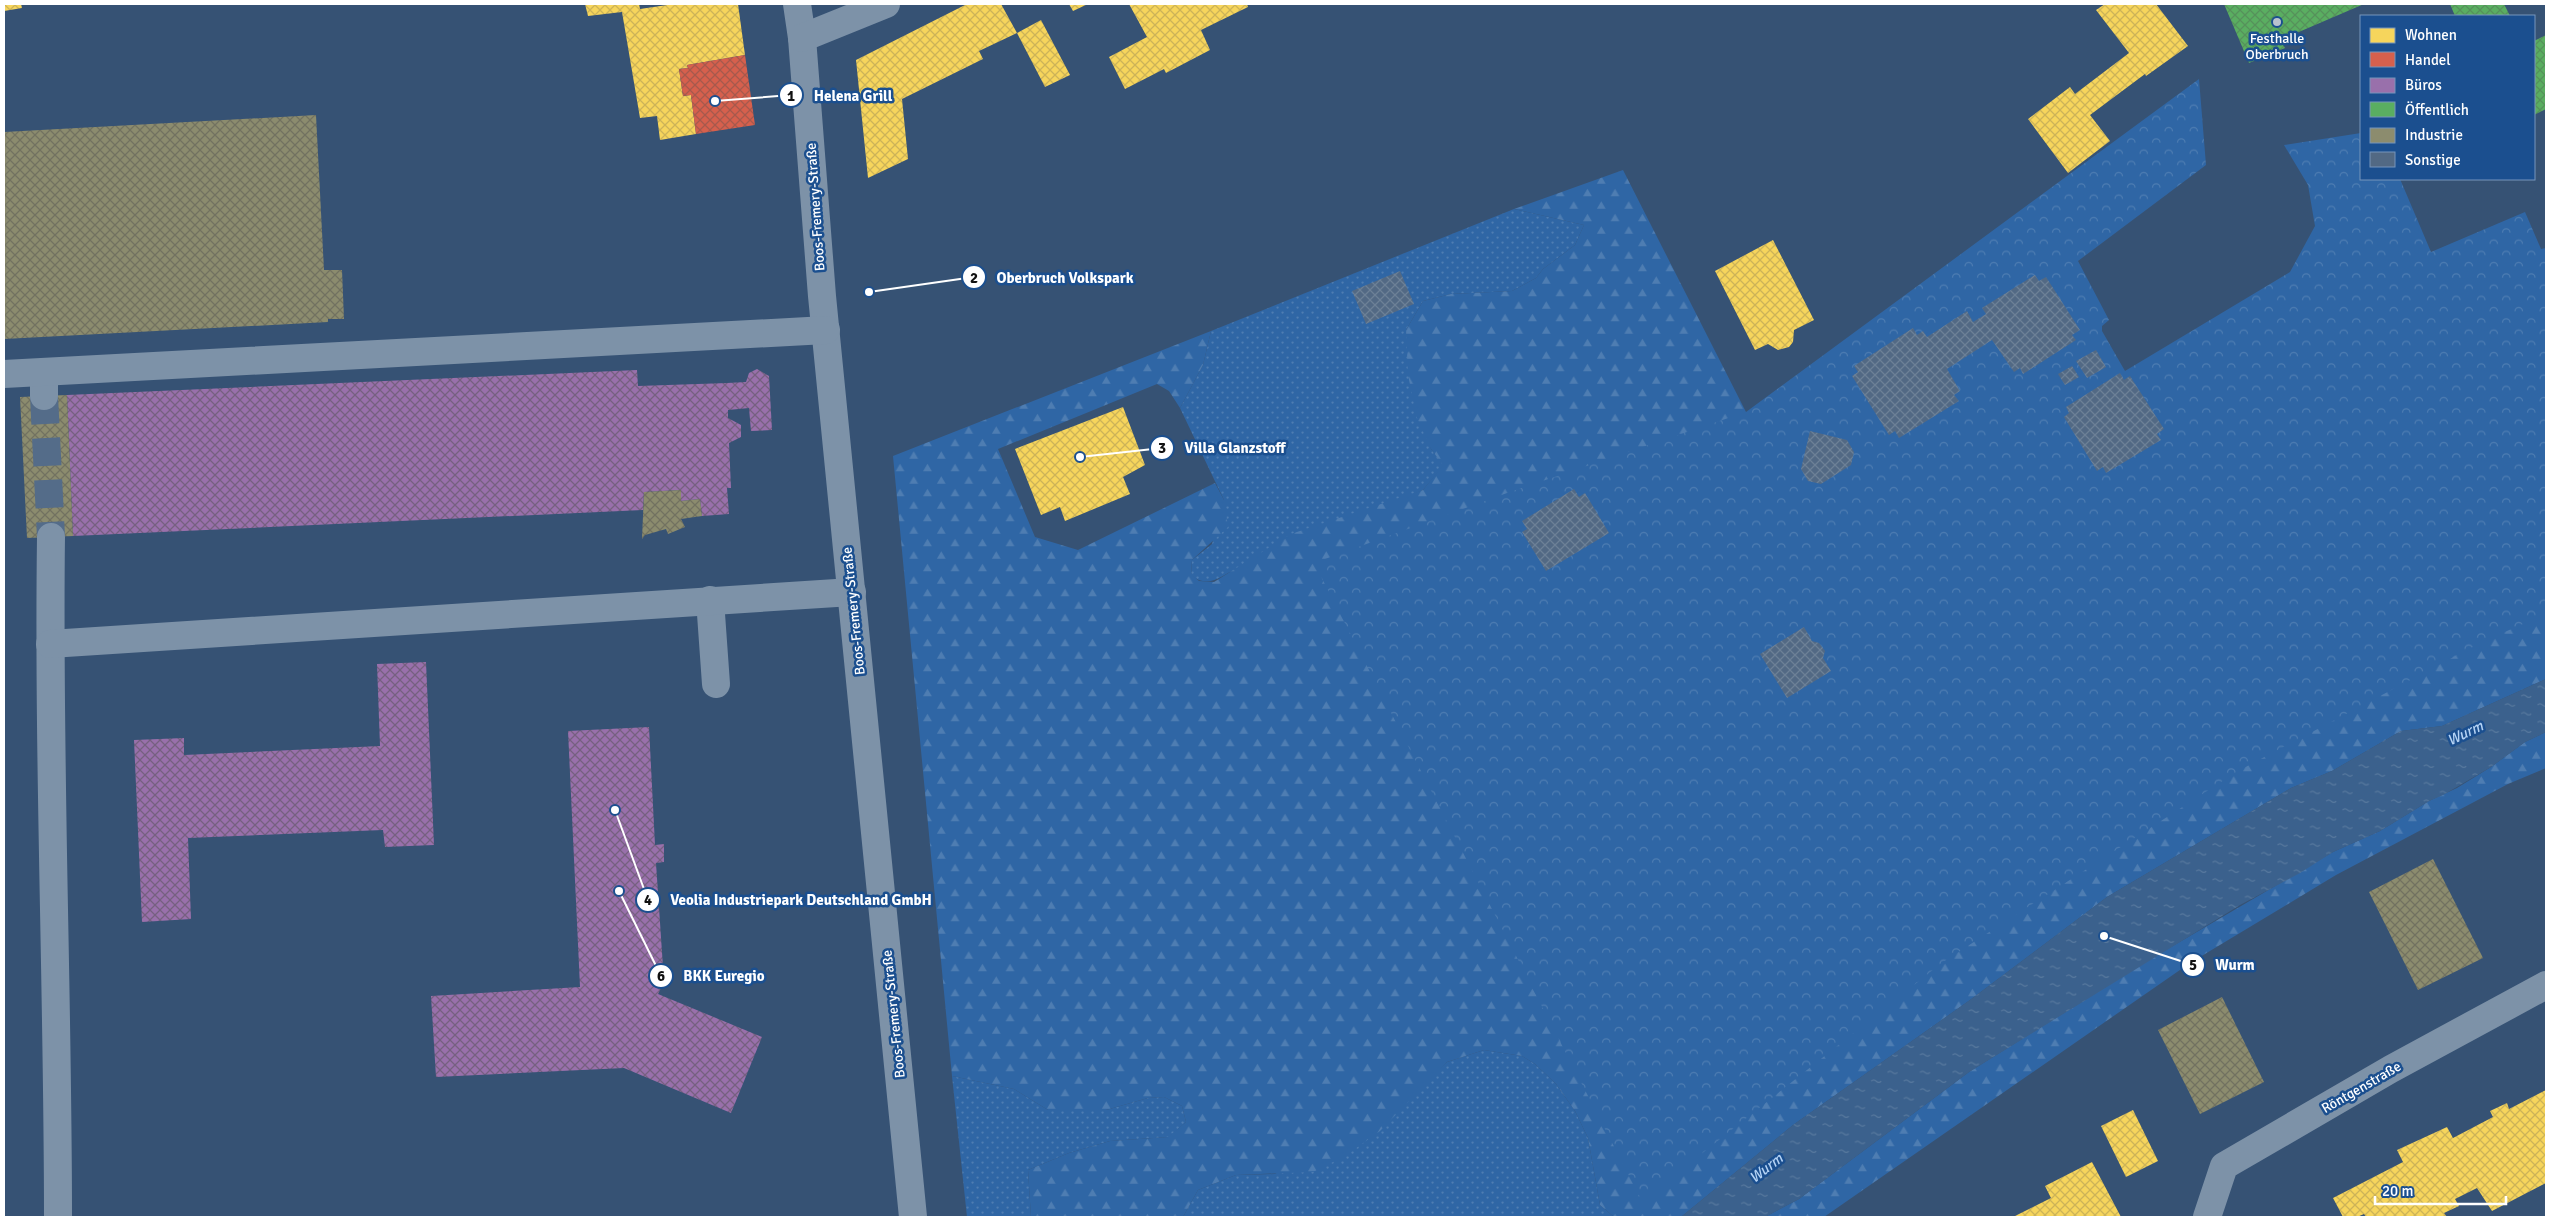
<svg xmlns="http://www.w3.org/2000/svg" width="2550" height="1221" font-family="Signika,sans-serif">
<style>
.grass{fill:url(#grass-dots)}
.forest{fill:url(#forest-firs)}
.park{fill:url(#park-crowns)}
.water{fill:url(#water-ripples)}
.homes{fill:url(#homes-cross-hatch)}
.shops{fill:url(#shops-cross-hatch)}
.offices{fill:url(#offices-cross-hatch)}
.public{fill:url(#public-cross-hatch)}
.industry{fill:url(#industry-cross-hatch)}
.building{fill:url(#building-cross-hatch)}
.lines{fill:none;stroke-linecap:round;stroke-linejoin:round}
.minor-tunnel{stroke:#546c89;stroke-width:28;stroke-dasharray:28 14;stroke-linecap:butt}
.minor{stroke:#7d92a8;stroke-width:28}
.poi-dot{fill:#b9c2ce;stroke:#1b4f8f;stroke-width:2}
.labels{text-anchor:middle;stroke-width:5;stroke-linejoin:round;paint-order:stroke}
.poi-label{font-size:14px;fill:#fff;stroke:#1b4f8f}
.street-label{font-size:14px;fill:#fff;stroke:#1b4f8f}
.water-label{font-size:15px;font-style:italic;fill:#b5d3f5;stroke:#1b4f8f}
.leader{fill:none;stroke:#fff;stroke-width:2}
.callout-dot{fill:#fff;stroke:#1b4f8f;stroke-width:2}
.mark-label{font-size:15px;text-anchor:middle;font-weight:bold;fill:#111}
.callout-label{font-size:15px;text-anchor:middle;font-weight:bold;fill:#fff;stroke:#1b4f8f;stroke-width:5;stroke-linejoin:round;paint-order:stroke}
</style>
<defs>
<pattern id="grass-dots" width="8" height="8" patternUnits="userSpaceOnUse" patternTransform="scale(1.25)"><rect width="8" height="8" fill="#2f66a5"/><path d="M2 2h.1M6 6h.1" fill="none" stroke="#4e7db2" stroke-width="1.8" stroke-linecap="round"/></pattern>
<pattern id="forest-firs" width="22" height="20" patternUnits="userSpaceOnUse" patternTransform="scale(1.25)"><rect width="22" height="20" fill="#2f66a5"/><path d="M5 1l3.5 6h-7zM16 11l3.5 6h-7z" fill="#4e7db2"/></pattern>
<pattern id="park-crowns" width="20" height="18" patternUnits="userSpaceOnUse" patternTransform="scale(1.25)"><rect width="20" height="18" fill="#2f66a5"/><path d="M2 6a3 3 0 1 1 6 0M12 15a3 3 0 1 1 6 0" fill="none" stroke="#4e7db2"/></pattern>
<pattern id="water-ripples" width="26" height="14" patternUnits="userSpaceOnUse" patternTransform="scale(1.25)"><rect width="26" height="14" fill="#3b618d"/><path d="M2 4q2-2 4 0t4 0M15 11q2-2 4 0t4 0" fill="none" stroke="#58799e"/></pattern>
<pattern id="homes-cross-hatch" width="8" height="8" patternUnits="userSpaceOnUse" patternTransform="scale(1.25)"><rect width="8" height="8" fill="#f6d55c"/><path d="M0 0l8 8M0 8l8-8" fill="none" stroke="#ccb358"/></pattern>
<pattern id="shops-cross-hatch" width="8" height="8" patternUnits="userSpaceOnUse" patternTransform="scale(1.25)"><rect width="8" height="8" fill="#d6604d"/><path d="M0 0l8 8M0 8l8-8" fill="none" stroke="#a6594d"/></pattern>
<pattern id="offices-cross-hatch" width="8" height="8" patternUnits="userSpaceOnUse" patternTransform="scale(1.25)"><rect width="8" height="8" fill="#9970ab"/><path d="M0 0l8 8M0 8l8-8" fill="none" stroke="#766080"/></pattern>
<pattern id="public-cross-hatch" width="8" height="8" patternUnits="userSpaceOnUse" patternTransform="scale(1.25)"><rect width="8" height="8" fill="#5aae61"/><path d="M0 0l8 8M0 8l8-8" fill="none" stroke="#56915b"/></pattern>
<pattern id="industry-cross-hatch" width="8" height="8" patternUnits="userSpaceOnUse" patternTransform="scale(1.25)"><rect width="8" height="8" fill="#8c8c6e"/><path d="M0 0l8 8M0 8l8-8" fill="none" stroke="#727260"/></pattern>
<pattern id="building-cross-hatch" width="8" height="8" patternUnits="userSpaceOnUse" patternTransform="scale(1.25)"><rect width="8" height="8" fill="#526984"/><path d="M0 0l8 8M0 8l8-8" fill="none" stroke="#6c8096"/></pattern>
</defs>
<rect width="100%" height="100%" fill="#365274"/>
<g class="grass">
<path d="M1514 209 1584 225 1575 245 1543 269 1536 278 1512 291 1451 294 1423 301 1406 330 1431 449 1444 465 1423 490 1228 573C1215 581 1204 586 1191 575L1192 560 1212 544 1224 500 1180 408 1203 365 1211 331Z"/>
<path d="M1484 1050 1522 1056 1535 1064 1556 1084 1575 1111 1588 1138 1600 1205 1614 1217H1183L1198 1190 1236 1175 1275 1174 1426 1081 1447 1062Z"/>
<path d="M952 1076 1014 1089 1048 1110H1106L1148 1098 1164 1097 1182 1106 1186 1122 1169 1137 1110 1141 1069 1153 1028 1170 1031 1217H967Z"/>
</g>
<g class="forest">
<path d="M1623 170 1746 412 1781 442 2546 566V679L2442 726 2401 731 2332 771 2291 788 2107 897 1970 1000 1793 1125 1681 1217H1614L1600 1205 1588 1138 1575 1111 1556 1084 1535 1064 1522 1056 1484 1050 1447 1062 1380 1131 1345 1156 1313 1172 1236 1175 1198 1190 1183 1217H1031L1028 1170 1069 1153 1110 1141 1168 1137 1186 1122 1182 1106 1164 1097 1148 1098 1106 1110H1048L1014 1089 952 1076 893 456 1211 331 1203 365 1180 408 1169 391 1157 384 998 449 1035 537 1078 550 1215 483 1224 500 1228 527 1192 560 1191 574 1199 581 1214 582 1291 534 1423 490 1443 465 1431 449 1417 418 1408 375 1406 330 1423 301 1451 294 1512 291 1536 278 1543 269 1575 245 1584 225 1514 209Z"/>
<path d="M2546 732V768L2508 784 2336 875 2190 963 1824 1217H1765L1799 1199 1969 1072 2149 960 2333 852 2380 831 2429 801 2457 788 2491 767 2525 742Z"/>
</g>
<path class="park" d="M2199 79 2206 165 2078 261 2109 320 2102 326V331L2125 371 2290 272 2315 226 2308 185 2284 145 2361 133V179H2400L2431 252 2525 212 2541 249 2546 248V614L2484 641 2238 771 1943 962 1642 1201 1314 563 1507 493 1746 412Z"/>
<path class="water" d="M2546 679V732L2525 742 2491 767 2443 795 2429 801 2380 831 2333 852 2300 873 2240 905 1969 1072 1799 1199 1765 1217H1681L1793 1125 1970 1000 2107 897 2291 788 2332 771 2401 731 2442 726Z"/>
<g class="homes">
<path d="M4 4H21L22 8 4 11Z"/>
<path d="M585 4H639L640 9 674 4H738L745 55 687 65 688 68 679 69 683 96 691 95 696 134 660 140 657 116 640 118 622 12 588 16Z"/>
<path d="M967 4H1001L1017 33 979 51 983 59 902 99 908 159 868 178 856 60Z"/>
<path d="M1069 4H1088L1073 11Z"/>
<path d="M1129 4H1247L1248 7 1201 30 1210 50 1166 73 1164 69 1125 89 1109 57 1147 37Z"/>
<path d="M2105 4H2156L2188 46 2146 76 2145 74 2090 115 2110 141 2068 173 2028 119 2070 87 2075 94 2129 53 2096 10Z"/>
<path d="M1041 20 1070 75 1045 87 1017 33Z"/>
<path d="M1773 240 1814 320 1794 330 1793 342 1789 347 1778 350 1768 344 1755 350 1715 271Z"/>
<path d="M1123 407 1145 465 1123 477 1130 494 1065 521 1060 507 1041 515 1015 449Z"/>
<path d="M2546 1090V1183L2492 1211 2477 1188 2455 1199 2459 1206 2444 1213 2447 1217H2366L2364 1214 2357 1217H2343L2333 1198 2403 1162 2397 1150 2447 1127 2453 1138 2493 1117 2490 1111 2507 1103 2509 1109Z"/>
<path d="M2133 1110 2158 1161 2126 1177 2101 1126Z"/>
<path d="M2092 1162 2121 1217H2013L2051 1198 2045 1186Z"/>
</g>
<path class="shops" d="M745 55 755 125 696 134 691 95 683 96 679 69 688 68 687 65Z"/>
<g class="offices">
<path d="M757 369 769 376 772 430 751 431 749 408 728 410V418L741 425V437L729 443 731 488H727L729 514 702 516 700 499 681 501V490L644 492 643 510 73 536 67 395 637 370 638 386 727 383 746 382 749 373Z"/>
<path d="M426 662 434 845 385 847 383 830 188 838 191 919 142 922 134 740 184 738V755L380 746 377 664Z"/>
<path d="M649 727 655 845 664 844V862L656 863 664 982 658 994 762 1037 731 1113 624 1068 436 1077 431 996 580 987 568 731Z"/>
</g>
<g class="public">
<path d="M2224 4H2364L2280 40 2285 48 2249 63Z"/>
<path d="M2450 4H2504L2510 16H2455Z"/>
<path d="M2546 35V109L2534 115V41Z"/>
</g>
<g class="industry">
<path d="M316 115 324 270H342L344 319H328V322L4 339V132Z"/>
<path d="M67 395 73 536 27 538 20 397Z"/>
<path d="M681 490V501L700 499 702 516 681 519 685 527 668 534 666 529 645 535 642 539 644 492Z"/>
<path d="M2433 859 2483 958 2418 990 2369 892Z"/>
<path d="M2222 997 2264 1082 2200 1114 2158 1030Z"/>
</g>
<g class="building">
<path d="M1400 271 1414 304 1366 324 1352 291Z"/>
<path d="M2035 275 2039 281 2046 277 2080 330 2072 335 2076 340 2023 374 2020 368 2014 372 1992 340 1947 369 1960 391 1954 395 1959 401 1899 438 1895 431 1889 435 1852 376 1858 372 1854 366 1913 328 1917 335 1923 331 1927 337 1967 311 1973 322 1986 314 1982 308Z"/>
<path d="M2096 350 2106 367 2087 378 2076 361Z"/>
<path d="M2072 366 2079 377 2065 385 2058 374Z"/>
<path d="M2120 373 2124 380 2130 376 2164 429 2157 434 2161 440 2106 473 2103 467 2097 471 2064 417 2069 413 2066 407Z"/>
<path d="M1810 431 1847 440 1854 452 1851 465 1821 484 1808 481 1801 469Z"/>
<path d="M1574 489 1579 497 1585 493 1609 533 1546 571 1522 532 1527 529 1522 521Z"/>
<path d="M1804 627 1812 641 1819 643 1825 651 1823 658 1831 671 1787 698 1760 654Z"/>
</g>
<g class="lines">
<path class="minor-tunnel" d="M44 396 51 537"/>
<g class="minor">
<path d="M797 4 802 38 822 296 913 1217"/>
<path d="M802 38 886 4"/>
<path d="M44 372V396"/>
<path d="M4 374 826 330"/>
<path d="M51 537C48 763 58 990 58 1217"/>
<path d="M710 600 716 684"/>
<path d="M50 644 852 592"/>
<path d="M2207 1217 2224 1166 2391 1069 2546 985"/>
</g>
</g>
<circle class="poi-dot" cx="2277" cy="22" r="5"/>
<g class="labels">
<g class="poi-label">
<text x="2277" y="43">Festhalle<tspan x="2277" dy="16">Oberbruch</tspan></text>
</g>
<g class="street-label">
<text transform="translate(815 207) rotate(-94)" y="5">Boos-Fremery-Straße</text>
<text transform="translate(853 611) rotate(-96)" y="5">Boos-Fremery-Straße</text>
<text transform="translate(893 1014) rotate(-96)" y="5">Boos-Fremery-Straße</text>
<text transform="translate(2361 1087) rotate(-30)" y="5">Röntgenstraße</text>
</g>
<g class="water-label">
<text transform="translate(2465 733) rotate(-26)" y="5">Wurm</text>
<text transform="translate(1766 1168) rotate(-38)" y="5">Wurm</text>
</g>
</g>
<path class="leader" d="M715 101L791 95M869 292L974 277M1080 457L1162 448M615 810L648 900M2104 936L2193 965M619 891L661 976"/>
<g class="callout-dot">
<circle cx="715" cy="101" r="5"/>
<circle cx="869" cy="292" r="5"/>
<circle cx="1080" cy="457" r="5"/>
<circle cx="615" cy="810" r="5"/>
<circle cx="2104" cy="936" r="5"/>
<circle cx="619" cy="891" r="5"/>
<circle cx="791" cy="95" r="12"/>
<circle cx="974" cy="277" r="12"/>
<circle cx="1162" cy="448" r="12"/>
<circle cx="648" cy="900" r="12"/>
<circle cx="2193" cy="965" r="12"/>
<circle cx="661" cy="976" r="12"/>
</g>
<g class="mark-label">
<text x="791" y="101">1</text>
<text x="974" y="283">2</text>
<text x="1162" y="453">3</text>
<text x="648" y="905">4</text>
<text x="2193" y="970">5</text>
<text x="661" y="981">6</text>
</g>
<g class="callout-label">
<text x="853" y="101">Helena Grill</text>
<text x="1065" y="283">Oberbruch Volkspark</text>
<text x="1235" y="453">Villa Glanzstoff</text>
<text x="801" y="905">Veolia Industriepark Deutschland GmbH</text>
<text x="2235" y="970">Wurm</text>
<text x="724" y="981">BKK Euregio</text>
</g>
<rect width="2550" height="1221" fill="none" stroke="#ffffff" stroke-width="10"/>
<rect x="2360" y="15" width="175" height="165" fill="#1b4f8f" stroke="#7695bc"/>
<rect x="2370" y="28" width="25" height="15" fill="#f6d55c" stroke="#7695bc"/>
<text x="2405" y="40" font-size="15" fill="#ffffff">Wohnen</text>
<rect x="2370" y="52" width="25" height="15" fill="#d6604d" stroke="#7695bc"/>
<text x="2405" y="65" font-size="15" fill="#ffffff">Handel</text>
<rect x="2370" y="78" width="25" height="15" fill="#9970ab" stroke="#7695bc"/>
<text x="2405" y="90" font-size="15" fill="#ffffff">Büros</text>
<rect x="2370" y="102" width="25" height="15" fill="#5aae61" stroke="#7695bc"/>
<text x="2405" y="115" font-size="15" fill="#ffffff">Öffentlich</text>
<rect x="2370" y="128" width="25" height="15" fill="#8c8c6e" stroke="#7695bc"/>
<text x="2405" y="140" font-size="15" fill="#ffffff">Industrie</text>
<rect x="2370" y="152" width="25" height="15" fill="#526984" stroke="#7695bc"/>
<text x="2405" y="165" font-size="15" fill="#ffffff">Sonstige</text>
<path d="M2375 1196v8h131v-8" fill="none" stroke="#ffffff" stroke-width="2.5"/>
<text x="2382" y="1196" font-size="15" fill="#ffffff" stroke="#1b4f8f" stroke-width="4" paint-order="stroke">20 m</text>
</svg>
